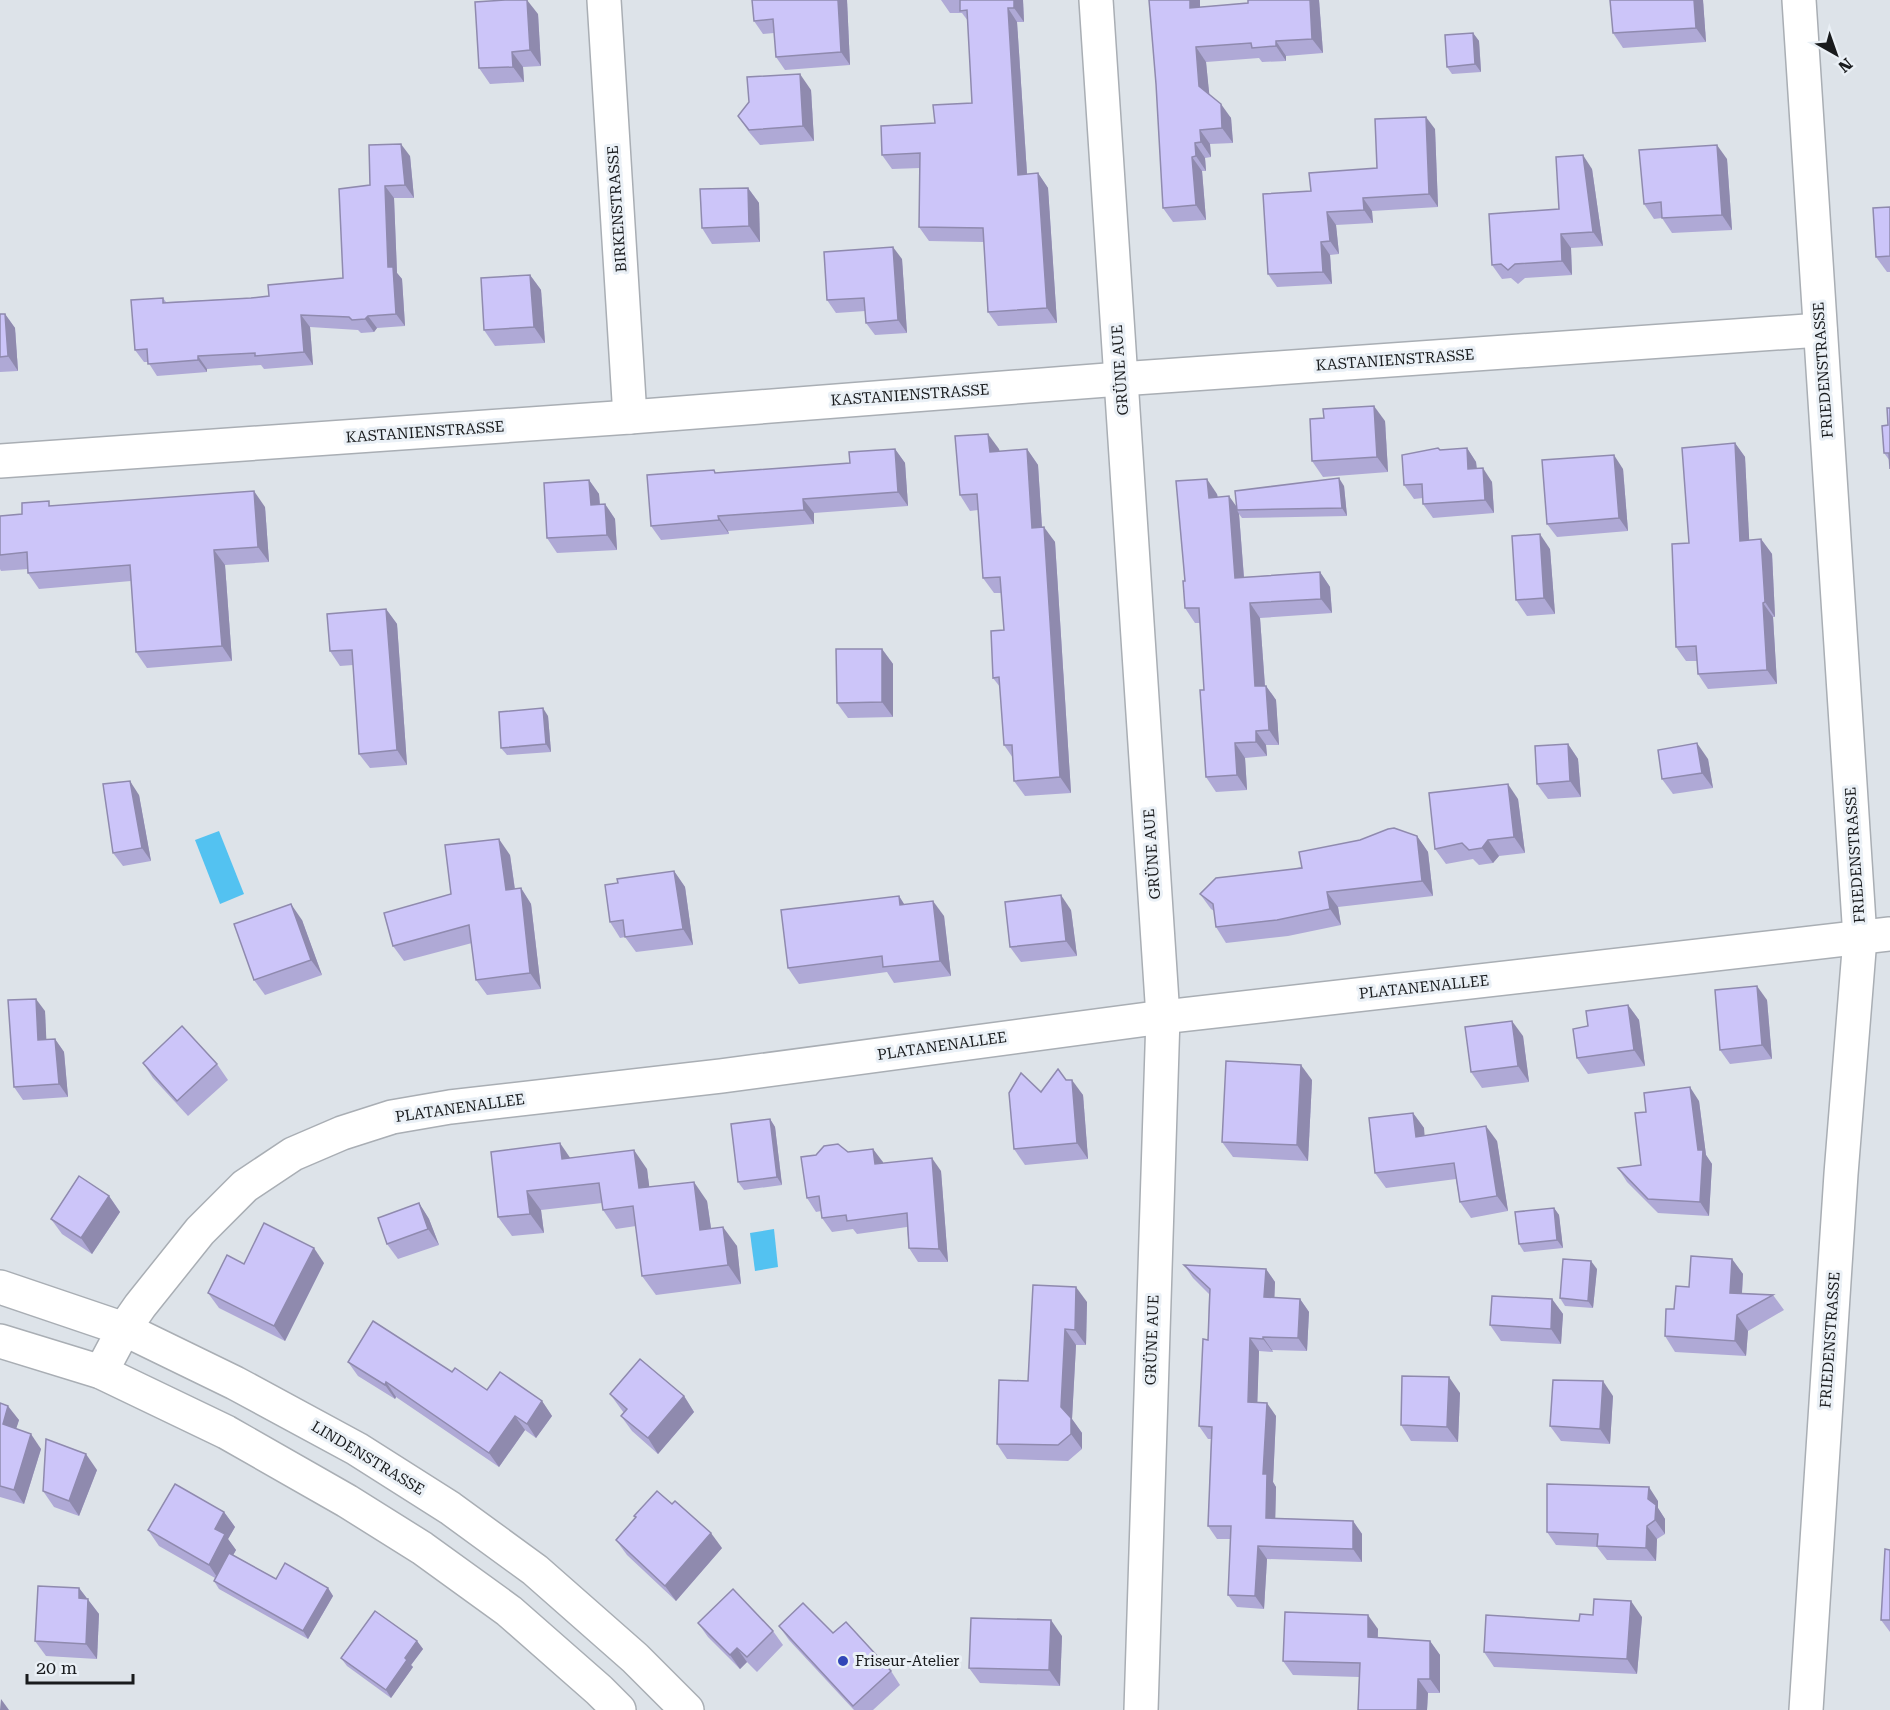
<svg xmlns="http://www.w3.org/2000/svg" width="1890" height="1710" font-family="'Roboto Serif',serif">
<style>
.water{fill:#53c2f1}
.lines{fill:none;stroke-linecap:round;stroke-linejoin:round}
.minor-casing{stroke:#a9aeb4;stroke-width:36}
.tertiary-casing{stroke:#a9aeb4;stroke-width:36}
.minor{stroke:#fff;stroke-width:33}
.tertiary{stroke:#fff;stroke-width:33}
.wall{fill:#afa9d6}
.shaded-wall{fill:#8f8aae}
.building{fill:#ccc5f9;stroke:#8f8aae;stroke-width:1.5}
.poi-dot{fill:#3146b8;stroke:#eaf0f6;stroke-width:2}
.labels{text-anchor:middle;stroke-width:6;stroke-linejoin:round;paint-order:stroke}
.street-label{font-size:15px;fill:#191b1d;stroke:#eaf0f6}
.poi-label{font-size:15px;fill:#191b1d;stroke:#eaf0f6;text-anchor:start}
</style>
<rect width="100%" height="100%" fill="#dde3e9"/>
<g class="water">
<path d="M219 831 244 894 220 904 195 840Z"/>
<path d="M774 1229 778 1267 755 1271 750 1233Z"/>
</g>
<g class="lines">
<defs>
<g id="minor">
<path d="M604 0 630 417"/>
<path d="M1096 0 1163 1017 1141 1710"/>
<path d="M1799 0 1860 938 1841 1174 1806 1710"/>
<path d="M0 461 630 417 1120 379 1820 330"/>
<path d="M101 1372 124 1329 140 1306 200 1231 245 1186 293 1154 342 1133 392 1117 450 1107 721 1076 1163 1017 1890 934"/>
</g>
<g id="tertiary">
<path d="M0 1287 124 1329 235 1383 357 1449 450 1508 535 1570 635 1658 687 1710"/>
<path d="M0 1341 101 1372 226 1432 347 1501 422 1548 509 1611 599 1690 619 1710"/>
</g>
</defs>
<use href="#minor" class="minor-casing"/>
<use href="#tertiary" class="tertiary-casing"/>
<use href="#minor" class="minor"/>
<use href="#tertiary" class="tertiary"/>
</g>
<g class="wall">
<path d="M847 0 850 65 785 70 776 57 774 33 763 34 754 21Z"/>
<path d="M941 0H1023L1024 22H1017L1027 174 1038 173 1048 188 1057 323 998 326 988 312 984 242 929 241 919 227 920 168 892 169 882 155 935 123 972 103 968 21 962 13H950Z"/>
<path d="M1149 0H1200V7L1248 3V0H1319L1323 53 1286 56V61L1262 62 1259 58 1206 62 1209 94 1231 118 1233 143 1210 144 1211 157 1205 158 1206 171H1202L1206 220 1173 222 1163 208 1156 84Z"/>
<path d="M1610 0H1703L1706 42 1623 48 1613 33Z"/>
<path d="M538 14 541 66 523 67 524 82 490 84 479 68Z"/>
<path d="M1473 33 1479 41 1481 72 1452 74 1447 67Z"/>
<path d="M811 90 814 141 760 145 749 132 738 116Z"/>
<path d="M1435 129 1438 207 1372 211 1373 223 1336 225 1339 254 1330 255 1332 284 1277 287 1268 274 1311 191 1377 168Z"/>
<path d="M410 156 414 198H394L397 273 402 279 405 326 377 328 374 332 361 333 358 330 310 327 313 365 264 369 261 365 207 369V372L157 376 148 362H144L135 350 163 298 166 302 251 298 269 296 343 278 370 185Z"/>
<path d="M1727 159 1732 230 1672 233 1662 218 1654 219 1644 204Z"/>
<path d="M1592 169 1603 246 1571 248 1572 275 1525 278 1518 284 1511 278 1502 279 1492 265 1559 209Z"/>
<path d="M748 188 759 203 760 242 712 244 702 228Z"/>
<path d="M1890 207V272H1887L1876 257Z"/>
<path d="M902 259 907 333 875 335 866 323 865 311 836 313 827 300Z"/>
<path d="M530 275 541 290 545 343 495 346 484 330Z"/>
<path d="M0 314H5L15 328 18 371 0 372Z"/>
<path d="M1385 421 1388 472 1323 477 1312 461Z"/>
<path d="M1888 425 1890 461 1884 453Z"/>
<path d="M1735 443 1745 457 1749 540 1761 539 1772 554 1775 617H1773L1777 684 1708 689 1698 674 1697 661H1686L1676 647Z"/>
<path d="M1467 448 1476 462 1477 469 1492 482 1494 513 1433 518 1423 504V498L1414 499 1404 485 1440 450Z"/>
<path d="M895 449 905 463 908 506 814 513V524L728 531 729 534 661 540 651 526 716 473 850 463Z"/>
<path d="M999 449 1000 452 1027 449 1038 465 1042 527 1055 542 1071 793 1025 796 1014 781 1013 758 1004 745 1000 687 993 678 1004 630 1002 593H994L983 578 978 510 970 511 960 495Z"/>
<path d="M1623 469 1628 531 1557 537 1547 524Z"/>
<path d="M589 480 599 494 600 505 605 504 615 519 617 550 557 553 547 538Z"/>
<path d="M1344 486 1347 516 1242 518 1239 514 1244 577 1320 572 1330 587 1332 613 1260 618 1265 686H1266L1276 700 1279 745H1266L1267 756 1245 758 1247 790 1216 792 1206 777 1204 690 1200 623H1195L1185 608V581L1217 494 1218 497 1237 507Z"/>
<path d="M52 506 265 507 269 562 225 565 232 661 147 668 136 652 131 581 39 589 28 573V569L1 571 0 569V516L22 514Z"/>
<path d="M1550 549 1555 614 1527 616 1516 600Z"/>
<path d="M386 609 397 624 407 765 370 768 359 754 353 665 340 666 330 651Z"/>
<path d="M882 649 893 664V717L848 718 837 703Z"/>
<path d="M548 716 551 752 507 755 501 748Z"/>
<path d="M1568 744 1578 759 1581 797 1548 799 1537 784Z"/>
<path d="M1708 759 1713 788 1673 794 1662 779Z"/>
<path d="M139 795 151 861 123 866 113 853Z"/>
<path d="M1518 799 1525 853 1499 856 1493 863 1479 865 1473 859 1446 864 1435 849Z"/>
<path d="M1417 836 1428 852 1433 896 1338 907 1341 925 1288 936 1226 943 1216 927 1214 911 1211 909 1200 894Z"/>
<path d="M510 855 515 889 521 888 531 904 541 989 487 995 476 980 472 943 404 961 393 946Z"/>
<path d="M674 871 685 887 693 945 636 952 625 937 620 938 610 922 618 883Z"/>
<path d="M899 896 904 904 944 916 951 976 894 983 887 972 799 984 788 968Z"/>
<path d="M1071 910 1077 956 1021 962 1010 947Z"/>
<path d="M302 920 322 975 265 995 254 980Z"/>
<path d="M1767 1000 1772 1059 1730 1064 1720 1050Z"/>
<path d="M1628 1005 1639 1020 1645 1066 1588 1074 1577 1058Z"/>
<path d="M45 1011 46 1039H55L64 1052 68 1097 23 1100 14 1087Z"/>
<path d="M1523 1036 1529 1082 1482 1088 1471 1072Z"/>
<path d="M143 1063 217 1064 228 1080 188 1116 153 1078Z"/>
<path d="M1066 1080 1083 1095 1088 1159 1025 1165 1014 1149 1041 1092Z"/>
<path d="M1312 1080 1308 1161 1233 1157 1222 1142Z"/>
<path d="M1699 1101 1706 1155 1712 1164 1709 1216 1658 1213 1627 1182 1618 1168 1641 1165 1646 1112Z"/>
<path d="M1413 1113 1424 1128V1135L1497 1141 1508 1211 1471 1218 1460 1202 1456 1179 1386 1188 1375 1173Z"/>
<path d="M770 1119 775 1127 782 1185 744 1190 738 1182Z"/>
<path d="M873 1149 883 1164 941 1171 948 1262H918L909 1248 907 1227 857 1234 853 1229 832 1232 822 1218 821 1211 816 1212 807 1198 848 1152Z"/>
<path d="M491 1152 570 1158 647 1169 649 1187 707 1201 711 1228 737 1246 741 1284 656 1295 642 1276 636 1226 616 1229 603 1210 602 1203 541 1210 544 1233 512 1236 498 1217Z"/>
<path d="M109 1196 120 1212 92 1254 62 1234 51 1219Z"/>
<path d="M419 1203 429 1219 439 1245 398 1259 387 1244Z"/>
<path d="M1554 1208 1559 1215 1563 1248 1524 1252 1519 1244Z"/>
<path d="M1732 1259 1743 1274 1742 1293 1773 1295 1784 1310 1748 1331 1746 1356 1675 1352 1665 1336 1674 1309 1689 1287Z"/>
<path d="M324 1263 285 1341 219 1308 208 1293 244 1264Z"/>
<path d="M1184 1265 1266 1269 1275 1282 1274 1298 1300 1299 1309 1312 1307 1351 1272 1350 1273 1352 1259 1351 1257 1402 1276 1416 1273 1482 1276 1487 1275 1518 1353 1521 1362 1534V1562L1267 1559 1264 1609 1237 1607 1228 1595 1231 1539H1217L1208 1526 1211 1439H1208L1199 1426 1208 1340 1209 1294 1193 1278Z"/>
<path d="M1597 1269 1593 1308 1565 1306 1560 1298Z"/>
<path d="M1033 1285 1087 1302 1086 1345H1076L1072 1419 1082 1433V1449L1068 1461 1007 1459 997 1444 1028 1381Z"/>
<path d="M1552 1299 1563 1314 1561 1344 1501 1341 1490 1325Z"/>
<path d="M348 1362 452 1372 487 1390 542 1401 552 1416 536 1438 525 1430 499 1467 396 1397 395 1399 358 1376Z"/>
<path d="M1460 1393 1458 1442 1411 1441 1401 1425Z"/>
<path d="M610 1394 684 1396 694 1412 658 1454 632 1431 621 1416 624 1413 621 1409Z"/>
<path d="M1613 1396 1610 1444 1561 1441 1550 1426Z"/>
<path d="M0 1403 19 1420 16 1429 41 1449 24 1504 0 1497Z"/>
<path d="M97 1470 79 1516 54 1507 43 1491Z"/>
<path d="M1658 1501V1508L1665 1519V1534L1657 1539 1656 1561 1607 1560 1597 1547 1556 1545 1547 1532Z"/>
<path d="M224 1512 235 1527 228 1539 236 1550 233 1555 276 1579 328 1588 333 1596 308 1639 219 1589 214 1581 215 1578 159 1546 148 1530Z"/>
<path d="M616 1540 722 1548 676 1601 627 1555Z"/>
<path d="M1890 1550V1632L1881 1620Z"/>
<path d="M79 1588 99 1614 97 1659 46 1656 35 1641Z"/>
<path d="M1593 1615 1642 1617 1637 1674 1494 1667 1484 1652 1579 1621Z"/>
<path d="M698 1623 773 1631 783 1645 757 1672 747 1662 740 1669 708 1637Z"/>
<path d="M779 1626 833 1633 891 1671 900 1685 873 1710H854L789 1640Z"/>
<path d="M1378 1629V1637L1430 1641 1440 1655V1693H1428L1427 1710H1358L1359 1677 1293 1675 1283 1661Z"/>
<path d="M1062 1636 1060 1686 980 1683 969 1668Z"/>
<path d="M417 1641 423 1649 411 1665 413 1667 391 1698 347 1666 341 1658Z"/>
</g>
<g class="shaded-wall">
<path d="M527 0 538 14 541 66 530 50Z"/>
<path d="M838 0H847L850 65 841 52Z"/>
<path d="M1014 0H1023L1024 22 1014 8Z"/>
<path d="M1190 0H1200V22L1190 8Z"/>
<path d="M1310 0H1319L1323 53 1312 39Z"/>
<path d="M1694 0H1703L1706 42 1696 28Z"/>
<path d="M1008 8 1017 22 1028 189 1018 175Z"/>
<path d="M1473 33 1479 41 1481 72 1475 64Z"/>
<path d="M1276 41 1286 56V61L1276 46Z"/>
<path d="M1196 47 1206 62 1210 101 1199 86Z"/>
<path d="M512 52 523 67 524 82 513 67Z"/>
<path d="M800 74 811 90 814 141 803 126Z"/>
<path d="M1221 104 1231 118 1233 143 1222 128Z"/>
<path d="M1426 117 1435 129 1438 207 1429 194Z"/>
<path d="M1200 130 1210 144 1211 157 1201 142Z"/>
<path d="M1195 143 1205 158 1206 171 1196 156Z"/>
<path d="M401 144 410 156 414 198 405 185Z"/>
<path d="M1717 145 1727 159 1732 230 1722 215Z"/>
<path d="M1583 155 1592 169 1603 246 1593 232Z"/>
<path d="M1192 157 1202 171 1206 220 1196 205Z"/>
<path d="M1038 173 1048 188 1057 323 1047 308Z"/>
<path d="M385 186 394 198 397 273 402 279 405 326 396 314 388 267Z"/>
<path d="M748 188 759 203 760 242 749 226Z"/>
<path d="M1363 198 1372 211 1373 223 1364 210Z"/>
<path d="M1327 212 1336 225 1339 254 1330 241Z"/>
<path d="M1561 234 1571 248 1572 275 1562 261Z"/>
<path d="M1321 242 1330 255 1332 284 1323 272Z"/>
<path d="M893 247 902 259 907 333 898 320Z"/>
<path d="M530 275 541 290 545 343 534 327Z"/>
<path d="M5 314 15 328 18 371 8 356Z"/>
<path d="M301 315 310 327 313 365 304 352Z"/>
<path d="M368 316 377 328 374 332 365 319Z"/>
<path d="M198 356 207 369V372L198 360Z"/>
<path d="M1374 406 1385 421 1388 472 1377 457Z"/>
<path d="M988 434 999 449 1001 468 990 452Z"/>
<path d="M1735 443 1745 457 1750 555 1740 541Z"/>
<path d="M1467 448 1476 462 1478 482 1468 469Z"/>
<path d="M895 449 905 463 908 506 898 492Z"/>
<path d="M1027 449 1038 465 1043 543 1032 528Z"/>
<path d="M1614 455 1623 469 1628 531 1619 518Z"/>
<path d="M1483 468 1492 482 1494 513 1485 500Z"/>
<path d="M1339 478 1344 486 1347 516 1342 508Z"/>
<path d="M1207 479 1217 494 1219 512 1209 498Z"/>
<path d="M589 480 599 494 601 520 591 505Z"/>
<path d="M254 491 265 507 269 562 258 547Z"/>
<path d="M1229 496 1239 510H1237L1239 514 1245 592 1235 578Z"/>
<path d="M803 499 814 513V524L804 510Z"/>
<path d="M605 504 615 519 617 550 607 535Z"/>
<path d="M718 516 728 531 729 534 719 520Z"/>
<path d="M1044 527 1055 542 1071 793 1060 777Z"/>
<path d="M1540 534 1550 549 1555 614 1544 598Z"/>
<path d="M1761 539 1772 554 1775 617 1765 602Z"/>
<path d="M214 550 225 565 232 661 222 646Z"/>
<path d="M1320 572 1330 587 1332 613 1321 599Z"/>
<path d="M1250 603 1260 618 1266 701 1255 686Z"/>
<path d="M1763 603 1773 617 1777 684 1767 670Z"/>
<path d="M386 609 397 624 407 765 397 750Z"/>
<path d="M882 649 893 664V717L882 702Z"/>
<path d="M1266 686 1276 700 1279 745 1269 730Z"/>
<path d="M543 708 548 716 551 752 546 744Z"/>
<path d="M1256 731 1266 745 1267 756 1256 742Z"/>
<path d="M1235 743 1245 758 1247 790 1237 775Z"/>
<path d="M1697 743 1708 759 1713 788 1702 773Z"/>
<path d="M1568 744 1578 759 1581 797 1570 781Z"/>
<path d="M130 781 139 795 151 861 142 848Z"/>
<path d="M1508 784 1518 799 1525 853 1514 837Z"/>
<path d="M1417 836 1428 852 1433 896 1422 881Z"/>
<path d="M499 839 510 855 517 905 506 890Z"/>
<path d="M1488 840 1499 856 1493 863 1482 848Z"/>
<path d="M674 871 685 887 693 945 683 929Z"/>
<path d="M521 888 531 904 541 989 530 973Z"/>
<path d="M1327 892 1338 907 1341 925 1330 909Z"/>
<path d="M1061 895 1071 910 1077 956 1066 941Z"/>
<path d="M899 896 909 912 900 905Z"/>
<path d="M933 901 944 916 951 976 940 961Z"/>
<path d="M291 904 302 920 322 975 311 960Z"/>
<path d="M1757 986 1767 1000 1772 1059 1762 1045Z"/>
<path d="M36 999 45 1011 47 1053 38 1040Z"/>
<path d="M1628 1005 1639 1020 1645 1066 1634 1050Z"/>
<path d="M1512 1021 1523 1036 1529 1082 1518 1066Z"/>
<path d="M55 1039 64 1052 68 1097 59 1084Z"/>
<path d="M1301 1065 1312 1080 1308 1161 1297 1145Z"/>
<path d="M1072 1080 1083 1095 1088 1159 1077 1143Z"/>
<path d="M1690 1087 1699 1101 1706 1155 1712 1164 1709 1216 1700 1202 1698 1150Z"/>
<path d="M1413 1113 1424 1128 1426 1152 1416 1137Z"/>
<path d="M770 1119 775 1127 782 1185 777 1177Z"/>
<path d="M1486 1126 1497 1141 1508 1211 1497 1196Z"/>
<path d="M560 1143 573 1162 562 1159Z"/>
<path d="M873 1149 883 1162 885 1178 875 1164Z"/>
<path d="M634 1150 647 1169 652 1208 639 1188Z"/>
<path d="M932 1158 941 1171 948 1262 939 1249Z"/>
<path d="M694 1182 707 1201 714 1249 700 1230Z"/>
<path d="M527 1191 541 1210 544 1233 530 1214Z"/>
<path d="M109 1196 120 1212 92 1254 81 1238Z"/>
<path d="M419 1203 429 1219 439 1245 428 1229Z"/>
<path d="M1554 1208 1559 1215 1563 1248 1557 1240Z"/>
<path d="M723 1227 737 1246 741 1284 728 1265Z"/>
<path d="M314 1248 324 1263 285 1341 274 1326Z"/>
<path d="M1732 1259 1743 1274 1741 1308 1730 1293Z"/>
<path d="M1591 1261 1597 1269 1593 1308 1588 1301Z"/>
<path d="M1266 1269 1275 1282 1274 1310 1264 1297Z"/>
<path d="M1076 1287 1087 1302 1086 1345 1075 1330Z"/>
<path d="M1300 1299 1309 1312 1307 1351 1298 1338Z"/>
<path d="M1552 1299 1563 1314 1561 1344 1551 1329Z"/>
<path d="M1737 1315 1748 1331 1746 1356 1735 1341Z"/>
<path d="M1065 1329 1076 1345 1072 1419 1082 1433V1449L1071 1434 1061 1407Z"/>
<path d="M1263 1337 1272 1350 1273 1352 1263 1339Z"/>
<path d="M1250 1338 1259 1351 1257 1415 1248 1402Z"/>
<path d="M1449 1377 1460 1393 1458 1442 1447 1427Z"/>
<path d="M1603 1381 1613 1396 1610 1444 1600 1429Z"/>
<path d="M386 1382 396 1397 395 1399 385 1385Z"/>
<path d="M684 1396 694 1412 658 1454 648 1438Z"/>
<path d="M542 1401 552 1416 536 1438 527 1424Z"/>
<path d="M1267 1403 1276 1416 1273 1482 1276 1487 1275 1531 1266 1518 1263 1474Z"/>
<path d="M8 1406 19 1420 13 1438 3 1424Z"/>
<path d="M515 1416 525 1430 499 1467 489 1453Z"/>
<path d="M31 1434 41 1449 24 1504 14 1490Z"/>
<path d="M86 1454 97 1470 79 1516 69 1501Z"/>
<path d="M1649 1487 1658 1501V1508L1665 1519V1534L1655 1520 1648 1499Z"/>
<path d="M224 1512 235 1527 228 1539 236 1550 219 1580 209 1565 215 1529Z"/>
<path d="M1353 1521 1362 1534V1562L1353 1549Z"/>
<path d="M1647 1526 1657 1539 1656 1561 1646 1548Z"/>
<path d="M711 1533 722 1548 676 1601 665 1586Z"/>
<path d="M1258 1546 1267 1559 1264 1609 1255 1596Z"/>
<path d="M79 1588 99 1614 97 1659 86 1644 79 1598Z"/>
<path d="M328 1588 333 1596 308 1639 303 1631Z"/>
<path d="M1631 1601 1642 1617 1637 1674 1627 1659Z"/>
<path d="M1368 1615 1378 1629 1377 1651 1368 1637Z"/>
<path d="M1051 1620 1062 1636 1060 1686 1049 1670Z"/>
<path d="M417 1641 423 1649 411 1665 413 1667 391 1698 386 1690 405 1658Z"/>
<path d="M1430 1641 1440 1655V1693L1430 1679Z"/>
<path d="M737 1648 747 1662 740 1669 730 1655Z"/>
<path d="M1418 1679 1428 1693 1427 1710H1417Z"/>
<path d="M1 1699 9 1710H0Z"/>
</g>
<g class="building">
<path d="M505 0H527L530 50 512 52 513 67 479 68 475 2Z"/>
<path d="M752 0H838L841 52 776 57 773 19 754 21Z"/>
<path d="M960 0H1014V8H1008L1018 175 1038 173 1047 308 988 312 983 228 919 227 920 153 882 155 881 126 935 123 933 105 972 103 967 10 960 11Z"/>
<path d="M1149 0H1190V8L1248 3V0H1310L1312 39 1276 41V46L1252 48 1251 43 1196 47 1199 86 1221 104 1222 128 1200 130 1201 142 1195 143 1196 156 1192 157 1196 205 1163 208 1156 84Z"/>
<path d="M1610 0H1694L1696 28 1613 33Z"/>
<path d="M1473 33 1475 64 1447 67 1445 35Z"/>
<path d="M800 74 803 126 749 130 738 116 749 102 747 77Z"/>
<path d="M1426 117 1429 194 1363 198 1364 210 1327 212 1330 241 1321 242 1323 272 1268 274 1263 194 1311 191 1309 173 1377 168 1375 119Z"/>
<path d="M401 144 405 185 385 186 388 267H393L396 314 368 316 365 319 352 320 349 317 301 315 304 352 255 356V353L198 356V360L148 364 147 349 135 350 131 300 163 298V303L251 298 269 296 268 285 343 278 339 189 370 185 369 145Z"/>
<path d="M1717 145 1722 215 1662 218 1661 202 1644 204 1639 150Z"/>
<path d="M1583 155 1593 232 1561 234 1562 261 1515 264 1508 270 1501 264 1492 265 1489 214 1559 209 1556 157Z"/>
<path d="M748 188 749 226 702 228 700 189Z"/>
<path d="M1890 207V256L1876 257 1873 208Z"/>
<path d="M893 247 898 320 866 323 864 298 827 300 824 252Z"/>
<path d="M530 275 534 327 484 330 481 278Z"/>
<path d="M0 314H5L8 356 0 357Z"/>
<path d="M1374 406 1377 457 1312 461 1310 419 1324 418 1323 409Z"/>
<path d="M1887 408H1890V469L1889 453H1884L1882 426 1888 425Z"/>
<path d="M988 434 990 452 1027 449 1032 528 1044 527 1060 777 1014 781 1012 745H1004L999 677 993 678 991 631 1004 630 1000 577 983 578 977 494 960 495 955 436Z"/>
<path d="M1735 443 1740 541 1761 539 1765 602 1763 603 1767 670 1698 674 1696 646 1676 647 1672 544 1689 543 1682 448Z"/>
<path d="M1438 448 1440 450 1467 448 1468 469 1483 468 1485 500 1423 504 1422 484 1404 485 1402 455Z"/>
<path d="M895 449 898 492 803 499 804 510 718 516 719 520 651 526 647 475 714 470 715 473 850 463 849 452Z"/>
<path d="M1614 455 1619 518 1547 524 1542 460Z"/>
<path d="M1339 478 1342 508 1237 510 1235 491Z"/>
<path d="M1207 479 1209 498 1229 496 1235 578 1320 572 1321 599 1250 603 1255 686H1266L1269 730 1256 731V742L1235 743 1237 775 1206 777 1200 690H1204L1199 608H1185L1183 581H1185L1176 481Z"/>
<path d="M589 480 591 505 605 504 607 535 547 538 544 483Z"/>
<path d="M254 491 258 547 214 550 222 646 136 652 130 565 28 573 27 552 0 555V516L22 514V503L49 501V506Z"/>
<path d="M1540 534 1544 598 1516 600 1512 536Z"/>
<path d="M386 609 397 750 359 754 352 650 330 651 327 614Z"/>
<path d="M836 649H882V702L837 703Z"/>
<path d="M543 708 546 744 501 748 499 712Z"/>
<path d="M1697 743 1702 773 1662 779 1658 750Z"/>
<path d="M1568 744 1570 781 1537 784 1535 746Z"/>
<path d="M130 781 142 848 113 853 103 784Z"/>
<path d="M1508 784 1514 837 1488 840 1482 848 1469 850 1462 843 1435 849 1429 793Z"/>
<path d="M1394 828 1417 836 1422 881 1327 892 1330 909 1277 920 1216 927 1213 904 1200 894 1216 878 1302 868 1299 852 1360 840 1388 829Z"/>
<path d="M499 839 506 890 521 888 530 973 476 980 469 925 393 946 384 913 451 894 445 845Z"/>
<path d="M674 871 683 929 625 937 623 920 610 922 605 885 618 883 617 879Z"/>
<path d="M1061 895 1066 941 1010 947 1005 902Z"/>
<path d="M899 896 900 905 933 901 940 961 883 967 882 956 788 968 781 910Z"/>
<path d="M291 904 311 960 254 980 234 924Z"/>
<path d="M1757 986 1762 1045 1720 1050 1715 990Z"/>
<path d="M36 999 38 1040 55 1039 59 1084 14 1087 8 1000Z"/>
<path d="M1628 1005 1634 1050 1577 1058 1573 1029 1588 1026 1586 1011Z"/>
<path d="M1512 1021 1518 1066 1471 1072 1465 1027Z"/>
<path d="M182 1026 217 1064 177 1101 143 1063Z"/>
<path d="M1226 1061 1301 1065 1297 1145 1222 1142Z"/>
<path d="M1058 1069 1066 1080H1072L1077 1143 1014 1149 1009 1093 1021 1073 1041 1092Z"/>
<path d="M1690 1087 1698 1150H1703L1700 1202 1648 1199 1618 1168 1641 1165 1635 1113 1646 1112 1644 1093Z"/>
<path d="M1413 1113 1416 1137 1486 1126 1497 1196 1460 1202 1454 1163 1375 1173 1369 1118Z"/>
<path d="M770 1119 777 1177 738 1182 731 1124Z"/>
<path d="M560 1143 562 1159 634 1150 639 1188 694 1182 700 1230 723 1227 728 1265 642 1276 633 1206 603 1210 599 1183 527 1191 530 1214 498 1217 491 1152Z"/>
<path d="M838 1144 848 1152 873 1149 875 1164 932 1158 939 1249 909 1248 907 1213 847 1221 846 1215 822 1218 819 1196 807 1198 801 1157 816 1155 824 1146Z"/>
<path d="M79 1176 109 1196 81 1238 51 1219Z"/>
<path d="M419 1203 428 1229 387 1244 378 1218Z"/>
<path d="M1554 1208 1557 1240 1519 1244 1515 1212Z"/>
<path d="M264 1223 314 1248 274 1326 208 1293 227 1255 244 1264Z"/>
<path d="M1691 1256 1732 1259 1730 1293 1773 1295 1737 1315 1735 1341 1665 1336 1666 1309H1674L1676 1286 1689 1287Z"/>
<path d="M1563 1259 1591 1261 1588 1301 1560 1298Z"/>
<path d="M1184 1265 1266 1269 1264 1297 1300 1299 1298 1338 1263 1337V1339L1250 1338 1248 1402 1267 1403 1263 1474H1267L1266 1518 1353 1521V1549L1258 1546 1255 1596 1228 1595 1231 1526H1208L1212 1427 1199 1426 1203 1339 1208 1340 1210 1289Z"/>
<path d="M1033 1285 1076 1287 1075 1330 1065 1329 1061 1407 1071 1418V1434L1058 1445 997 1444 999 1380 1028 1381Z"/>
<path d="M1492 1296 1552 1299 1551 1329 1490 1325Z"/>
<path d="M373 1321 452 1372 455 1368 487 1390 500 1372 542 1401 527 1424 515 1416 489 1453 386 1382 385 1385 348 1362Z"/>
<path d="M640 1359 684 1396 648 1438 621 1416 627 1409 610 1394Z"/>
<path d="M1402 1376 1449 1377 1447 1427 1401 1425Z"/>
<path d="M1553 1380 1603 1381 1600 1429 1550 1426Z"/>
<path d="M0 1403 8 1406 3 1424 31 1434 14 1490 0 1486Z"/>
<path d="M46 1439 86 1454 69 1501 43 1491Z"/>
<path d="M175 1484 224 1512 215 1529 225 1534 209 1565 148 1530Z"/>
<path d="M1547 1484 1649 1487 1648 1499 1656 1505 1655 1520 1647 1526 1646 1548 1597 1546 1598 1534 1547 1532Z"/>
<path d="M657 1491 672 1504 675 1501 711 1533 665 1586 616 1540 636 1517 634 1516Z"/>
<path d="M1885 1549 1890 1550V1620H1881Z"/>
<path d="M229 1553 276 1579 285 1563 328 1588 303 1631 214 1581Z"/>
<path d="M38 1586 79 1588V1598L88 1599 86 1644 35 1641Z"/>
<path d="M733 1589 773 1631 747 1657 737 1648 730 1655 698 1623Z"/>
<path d="M1594 1599 1631 1601 1627 1659 1484 1652 1486 1615 1579 1621 1580 1614 1593 1615Z"/>
<path d="M803 1603 833 1633 846 1622 891 1671 853 1706 779 1626Z"/>
<path d="M375 1611 417 1641 405 1658 407 1660 386 1690 341 1658Z"/>
<path d="M1285 1612 1368 1615V1637L1430 1641V1679H1418L1417 1710H1358L1360 1663 1283 1661Z"/>
<path d="M971 1618 1051 1620 1049 1670 969 1668Z"/>
</g>
<circle class="poi-dot" cx="843" cy="1661" r="6"/>
<g class="labels">
<g class="street-label">
<text transform="translate(617 209) rotate(-94)" y="5">BIRKENSTRASSE</text>
<text transform="translate(1395 360) rotate(-4)" y="5">KASTANIENSTRASSE</text>
<text transform="translate(1120 370) rotate(-94)" y="5">GRÜNE AUE</text>
<text transform="translate(1823 370) rotate(-94)" y="5">FRIEDENSTRASSE</text>
<text transform="translate(910 395) rotate(-4)" y="5">KASTANIENSTRASSE</text>
<text transform="translate(425 432) rotate(-4)" y="5">KASTANIENSTRASSE</text>
<text transform="translate(1152 854) rotate(-94)" y="5">GRÜNE AUE</text>
<text transform="translate(1855 855) rotate(-94)" y="5">FRIEDENSTRASSE</text>
<text transform="translate(1424 987) rotate(-6)" y="5">PLATANENALLEE</text>
<text transform="translate(942 1046) rotate(-8)" y="5">PLATANENALLEE</text>
<text transform="translate(460 1108) rotate(-8)" y="5">PLATANENALLEE</text>
<text transform="translate(1152 1340) rotate(-88)" y="5">GRÜNE AUE</text>
<text transform="translate(1830 1340) rotate(-86)" y="5">FRIEDENSTRASSE</text>
<text transform="translate(368 1458) rotate(31)" y="5">LINDENSTRASSE</text>
</g>
<g class="poi-label">
<text x="855" y="1666">Friseur-Atelier</text>
</g>
</g>
<g transform="translate(1836 54) rotate(140)" stroke="#eaf0f6" stroke-width="4.5" paint-order="stroke">
<path d="M0-4.5L10 22L0 15L-10 22Z" fill="#191b1d"/>
<text y="-9" font-size="16" font-weight="bold" text-anchor="middle" fill="#191b1d">N</text>
</g>
<path d="M27 1674v9h106v-9" fill="none" stroke="#191b1d" stroke-width="3"/>
<text x="36" y="1674" font-size="18" fill="#191b1d" stroke="#eaf0f6" stroke-width="4.5" paint-order="stroke">20 m</text>
</svg>
